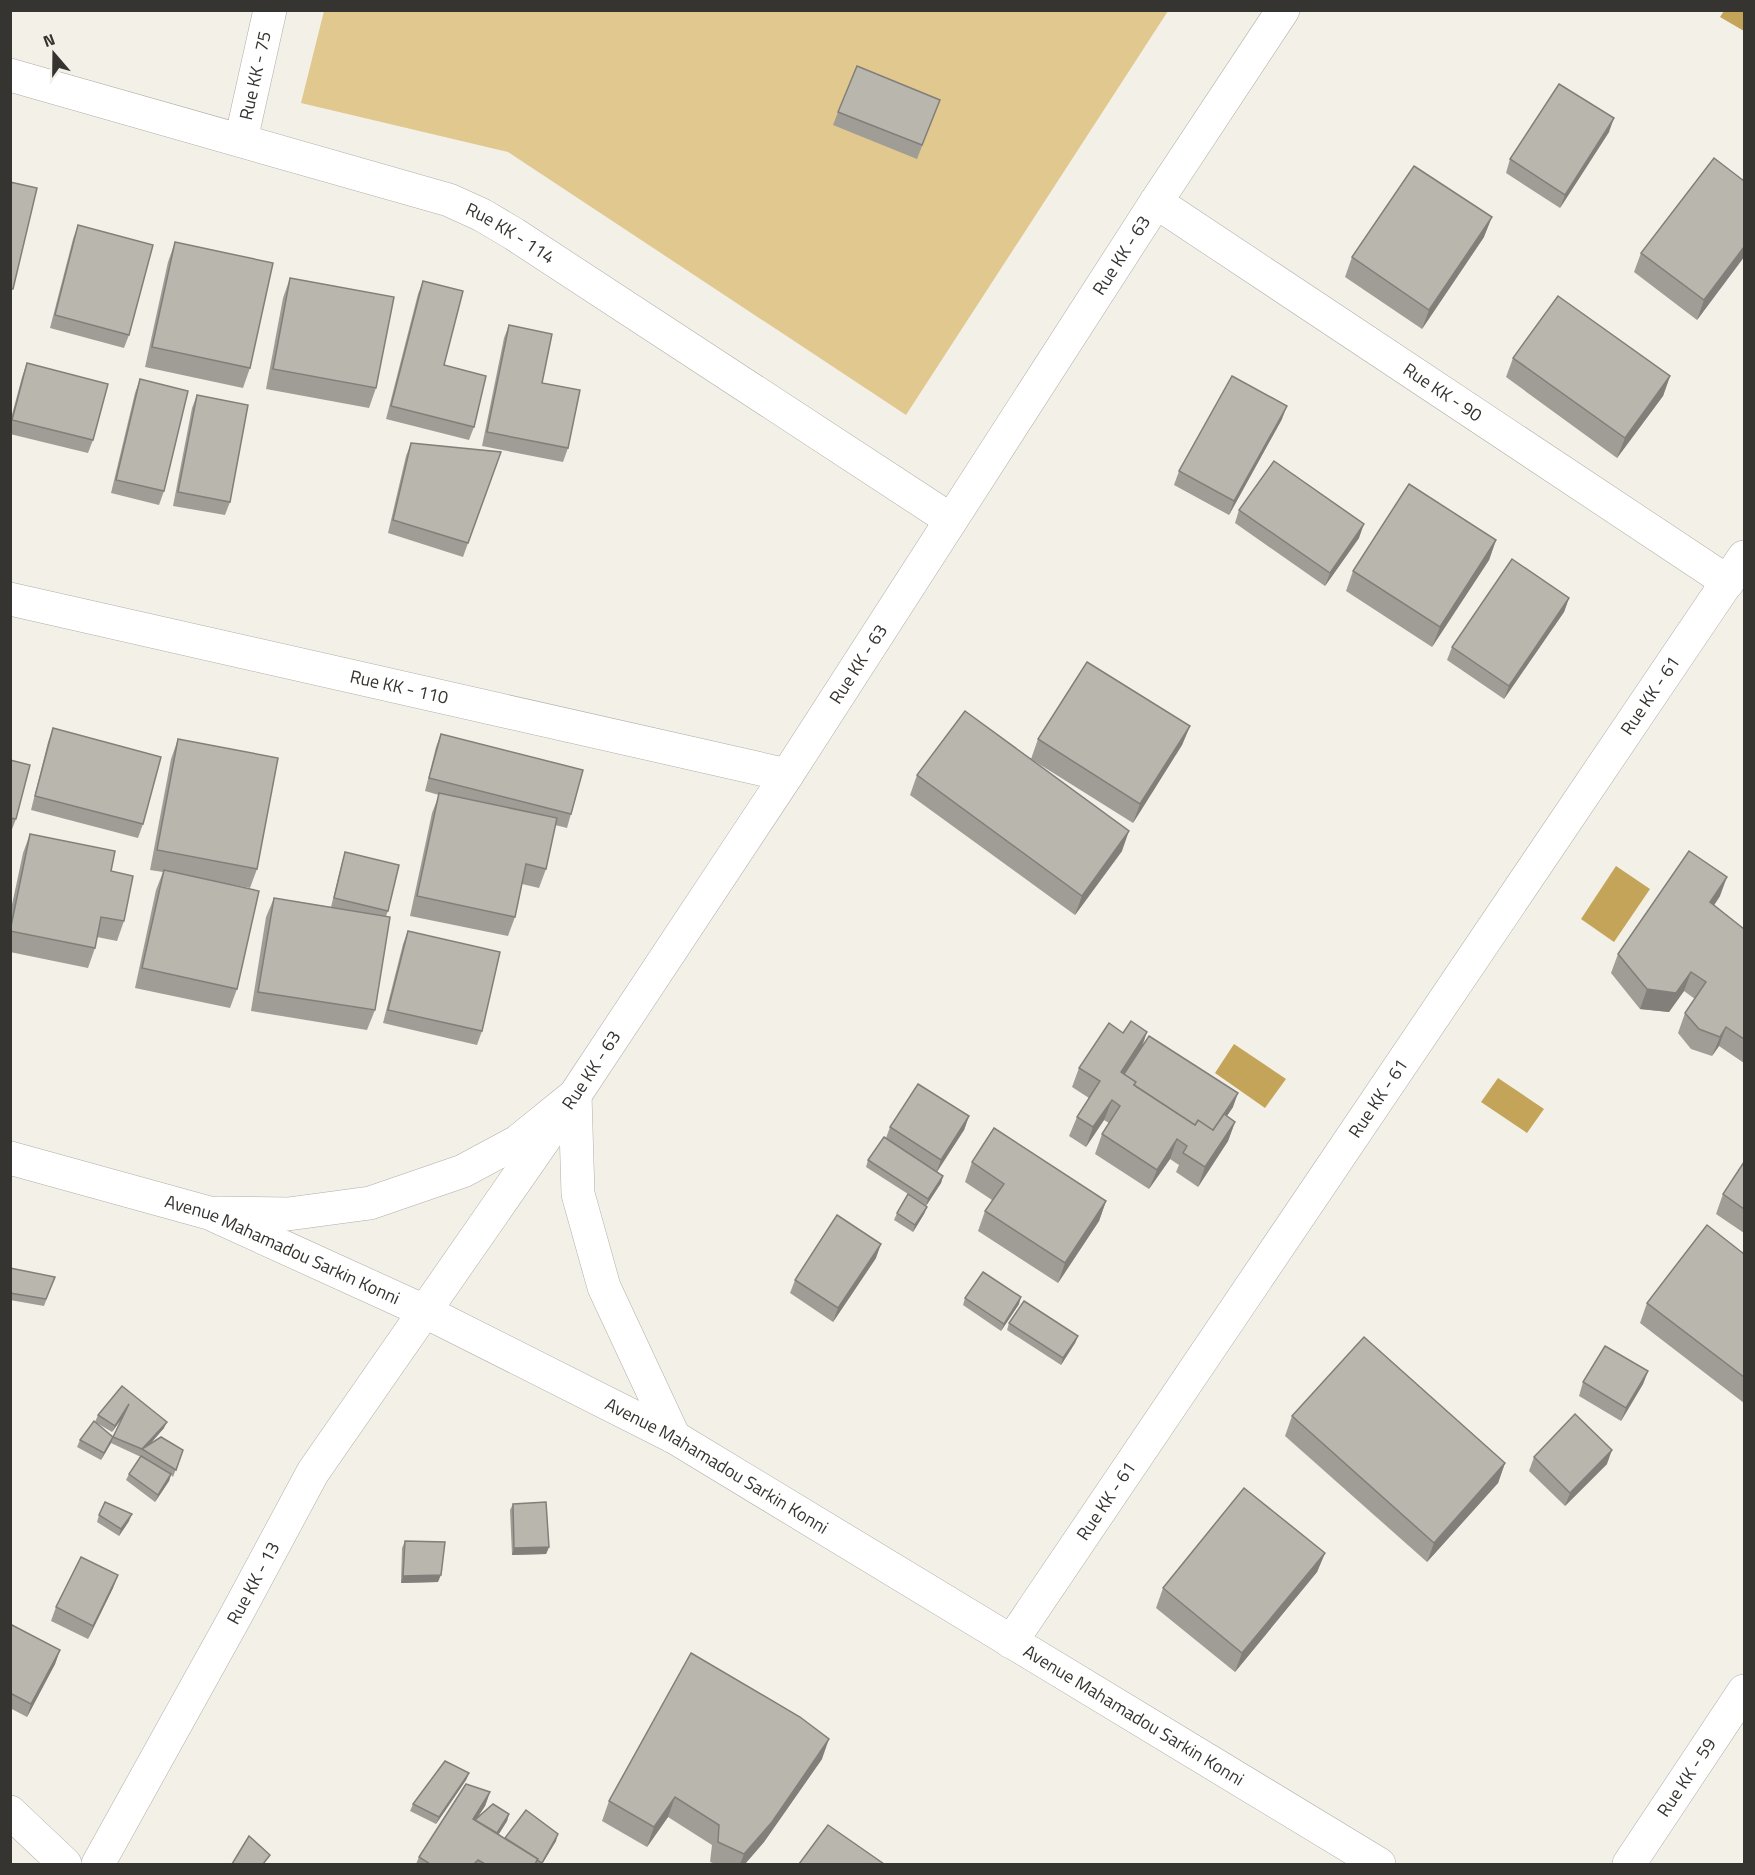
<svg xmlns="http://www.w3.org/2000/svg" width="1755" height="1875" font-family="'Titillium Web',sans-serif">
<style>
.green{fill:#e1c88f}
.water{fill:#c4a458}
.lines{fill:none;stroke-linecap:round;stroke-linejoin:round}
.street-casing{stroke:#b2aea7;stroke-width:34}
.secondary-casing{stroke:#b2aea7;stroke-width:34}
.street{stroke:#fff;stroke-width:33}
.secondary{stroke:#fff;stroke-width:33}
.wall{fill:#9f9d96}
.shaded-wall{fill:#827f7a}
.building{fill:#b9b6ae;stroke:#827f7a;stroke-width:1.5}
.labels{text-anchor:middle;stroke-width:4.5;stroke-linejoin:round;paint-order:stroke}
.street-label{font-size:18px;fill:#363431;stroke:#f3f0e8}
</style>
<rect width="100%" height="100%" fill="#f3f0e8"/>
<path class="green" d="M324 11H1168L906 415 508 152 301 103Z"/>
<g class="water">
<path d="M1724 11H1744V31L1720 17Z"/>
<path d="M1616 866 1650 889 1614 942 1581 919Z"/>
<path d="M1234 1044 1286 1079 1265 1108 1215 1073Z"/>
<path d="M1498 1078 1544 1109 1527 1133 1481 1102Z"/>
</g>
<g class="lines">
<defs>
<g id="street">
<path id="s1" d="M10 75 449 200 482 215 514 234 951 520"/>
<path id="s2" d="M241 140 270 10"/>
<path id="s3" d="M1156 202 1728 582"/>
<path id="s4" d="M10 599 787 775"/>
<path id="s5" d="M1011 1642 1744 557"/>
<path d="M10 1812 65 1864"/>
<path id="s6" d="M98 1864 234 1619 313 1472 575 1095 787 775 1156 202 1283 10"/>
<path id="s7" d="M1629 1864 1744 1691"/>
</g>
<g id="secondary">
<path d="M575 1095 578 1194 604 1287 674 1437"/>
<path id="s8" d="M10 1158 209 1213 424 1311 674 1437 1379 1864"/>
<path d="M219 1213 288 1214 370 1203 463 1171 517 1142 575 1095"/>
</g>
</defs>
<use href="#street" class="street-casing"/>
<use href="#secondary" class="secondary-casing"/>
<use href="#street" class="street"/>
<use href="#secondary" class="secondary"/>
</g>
<g class="wall">
<path d="M838 112 935 113 917 159 833 125Z"/>
<path d="M1609 132 1560 208 1506 173 1510 159Z"/>
<path d="M1744 181V257L1697 320 1634 272 1641 253Z"/>
<path d="M78 225 129 335 124 348 50 328 73 239Z"/>
<path d="M1484 237 1422 329 1345 277 1352 257Z"/>
<path d="M175 242 250 368 243 388 145 367 168 262Z"/>
<path d="M290 278 376 388 369 408 266 389 283 298Z"/>
<path d="M423 281 444 365 474 427 469 440 386 419 418 294Z"/>
<path d="M509 325 542 383 568 448 563 462 482 446 504 338Z"/>
<path d="M1513 358 1670 376 1663 396 1617 458 1506 377Z"/>
<path d="M27 363 93 440 88 453 10 434V422L22 377Z"/>
<path d="M140 379 164 491 159 505 111 493 135 393Z"/>
<path d="M197 395 230 502 225 515 173 506 192 408Z"/>
<path d="M1282 419 1229 515 1174 485 1179 471Z"/>
<path d="M411 443 501 452 463 557 388 533 406 456Z"/>
<path d="M1239 510 1359 538 1325 586 1235 523Z"/>
<path d="M1496 540 1489 560 1432 647 1346 591 1353 571Z"/>
<path d="M1569 598 1564 612 1504 699 1447 660 1452 647Z"/>
<path d="M1190 726 1182 745 1133 823 1031 759 1038 739Z"/>
<path d="M53 728 143 824 138 838 31 810 48 742Z"/>
<path d="M441 734 571 814 567 828 555 825 546 869 539 888 522 884 515 917 508 936 410 916 432 813 439 795 425 791 436 747Z"/>
<path d="M178 739 257 869 250 888 222 883 237 989 230 1008 135 988 156 890 163 872 150 870 171 759Z"/>
<path d="M10 760 16 819 11 832H10Z"/>
<path d="M917 775 1122 851 1075 915 910 795Z"/>
<path d="M30 834 111 871 124 921 117 941 97 937 95 948 88 968 10 952V914L23 853Z"/>
<path d="M345 852 388 911 386 916 375 1010 367 1030 251 1011 266 917 274 898 331 907 341 866Z"/>
<path d="M1720 896 1714 905 1744 929V1063L1719 1046 1712 1056 1691 1049 1678 1033 1685 1013 1695 999 1684 991 1669 1012 1640 1009 1611 973 1618 954Z"/>
<path d="M408 931 482 1031 477 1045 383 1023 403 944Z"/>
<path d="M1147 1032 1142 1047 1233 1107 1227 1116 1235 1122 1228 1141 1198 1187 1176 1172 1179 1165 1170 1159 1149 1189 1095 1154 1102 1134 1109 1123 1104 1120 1086 1147 1069 1136 1077 1117 1089 1098 1072 1087 1079 1068 1123 1033Z"/>
<path d="M969 1116 964 1130 937 1172 943 1176 941 1183 926 1206 913 1197 927 1207 924 1214 913 1232 894 1220 897 1213 908 1194 866 1167 868 1160 886 1138 890 1127Z"/>
<path d="M972 1162 1106 1201 1099 1221 1058 1283 978 1231 985 1211 992 1200 965 1182Z"/>
<path d="M1744 1162V1233L1716 1214 1723 1194Z"/>
<path d="M1744 1254V1403L1640 1323 1647 1303Z"/>
<path d="M876 1258 833 1322 790 1293 795 1280Z"/>
<path d="M10 1268 55 1277 44 1306 10 1300Z"/>
<path d="M965 1298 1019 1304 1001 1331 963 1305Z"/>
<path d="M1009 1323 1078 1336 1075 1343 1061 1365 1007 1330Z"/>
<path d="M1648 1371 1643 1384 1621 1421 1579 1396 1583 1382Z"/>
<path d="M122 1386 164 1428 150 1444 183 1450 173 1477 171 1475 169 1481 155 1502 126 1480 129 1474 141 1457 111 1443 101 1460 77 1447 80 1440 113 1437 123 1417 112 1432 95 1422 98 1415Z"/>
<path d="M1292 1416 1505 1463 1498 1483 1427 1562 1285 1436Z"/>
<path d="M1534 1457 1607 1464 1565 1506 1529 1471Z"/>
<path d="M513 1504 549 1547 546 1554 512 1555 510 1510Z"/>
<path d="M99 1515 129 1521 119 1536 97 1522Z"/>
<path d="M405 1541 438 1582 401 1583 402 1548Z"/>
<path d="M1325 1553 1317 1572 1235 1672 1156 1608 1163 1588Z"/>
<path d="M118 1575 113 1588 88 1639 51 1621 56 1607Z"/>
<path d="M10 1624 60 1650 55 1664 27 1717 10 1708Z"/>
<path d="M822 1759 764 1842 745 1864H716L710 1862 712 1845 668 1817 647 1847 602 1821 609 1801Z"/>
<path d="M469 1773 466 1780 436 1824 410 1811 413 1804Z"/>
<path d="M490 1792 485 1806 478 1817 509 1814 507 1821 499 1834 505 1838 556 1841 542 1864H416L419 1857Z"/>
</g>
<g class="shaded-wall">
<path d="M1614 118 1609 132 1560 208 1565 195Z"/>
<path d="M1492 217 1484 237 1422 329 1429 310Z"/>
<path d="M1744 247V257L1697 320 1704 300Z"/>
<path d="M1670 376 1663 396 1617 458 1625 438Z"/>
<path d="M1287 406 1282 419 1229 515 1234 501Z"/>
<path d="M1364 524 1359 538 1325 586 1330 573Z"/>
<path d="M1496 540 1489 560 1432 647 1440 627Z"/>
<path d="M1569 598 1564 612 1504 699 1509 686Z"/>
<path d="M1190 726 1182 745 1133 823 1140 804Z"/>
<path d="M1129 831 1122 851 1075 915 1082 896Z"/>
<path d="M1727 877 1720 896 1703 922 1710 902Z"/>
<path d="M1691 972 1684 991 1669 1012 1640 1009 1647 989Z"/>
<path d="M1726 1027 1719 1046 1712 1056 1720 1037Z"/>
<path d="M1147 1032 1140 1051 1122 1077 1121 1072Z"/>
<path d="M1238 1093 1233 1107 1205 1148 1210 1135Z"/>
<path d="M1112 1100 1104 1120 1086 1147 1093 1127Z"/>
<path d="M969 1116 964 1130 936 1173 941 1160Z"/>
<path d="M1235 1122 1228 1141 1198 1187 1205 1167Z"/>
<path d="M1177 1139 1170 1159 1149 1189 1157 1170Z"/>
<path d="M943 1176 941 1183 926 1206 928 1199Z"/>
<path d="M1106 1201 1099 1221 1058 1283 1065 1263Z"/>
<path d="M927 1207 924 1214 913 1232 915 1225Z"/>
<path d="M881 1244 876 1258 833 1322 838 1308Z"/>
<path d="M1021 1297 1019 1304 1001 1331 1004 1324Z"/>
<path d="M1078 1336 1075 1343 1061 1365 1063 1358Z"/>
<path d="M1648 1371 1643 1384 1621 1421 1626 1408Z"/>
<path d="M129 1404 127 1411 112 1432 115 1426Z"/>
<path d="M167 1422 164 1428 144 1451 142 1449Z"/>
<path d="M113 1437 111 1443 101 1460 104 1453Z"/>
<path d="M1612 1450 1607 1464 1565 1506 1570 1493Z"/>
<path d="M1505 1463 1498 1483 1427 1562 1434 1543Z"/>
<path d="M171 1474 169 1481 155 1502 158 1495Z"/>
<path d="M132 1514 129 1521 119 1536 121 1529Z"/>
<path d="M549 1547 546 1554 512 1555 514 1548Z"/>
<path d="M1325 1553 1317 1572 1235 1672 1242 1653Z"/>
<path d="M118 1575 113 1588 88 1639 93 1626Z"/>
<path d="M441 1575 438 1582 401 1583 403 1576Z"/>
<path d="M60 1650 55 1664 27 1717 31 1704Z"/>
<path d="M829 1739 822 1759 764 1842 745 1864H740L744 1854Z"/>
<path d="M469 1773 466 1780 436 1824 439 1817Z"/>
<path d="M490 1792 485 1806 475 1821 473 1819Z"/>
<path d="M675 1797 668 1817 647 1847 654 1827Z"/>
<path d="M509 1814 507 1821 491 1846 494 1839Z"/>
<path d="M558 1834 556 1841 542 1864H541Z"/>
</g>
<g class="building">
<path d="M857 66 940 100 922 145 838 112Z"/>
<path d="M1559 84 1614 118 1565 195 1510 159Z"/>
<path d="M1714 158 1744 181V247L1704 300 1641 253Z"/>
<path d="M1414 166 1492 217 1429 310 1352 257Z"/>
<path d="M10 182 37 188 13 289H10Z"/>
<path d="M78 225 153 245 129 335 55 315Z"/>
<path d="M175 242 273 263 250 368 152 347Z"/>
<path d="M290 278 394 297 376 388 273 369Z"/>
<path d="M423 281 463 291 444 365 486 376 474 427 391 406Z"/>
<path d="M1558 296 1670 376 1625 438 1513 358Z"/>
<path d="M509 325 552 334 542 383 580 390 568 448 487 432Z"/>
<path d="M27 363 108 384 93 440 12 420Z"/>
<path d="M1232 376 1287 406 1234 501 1179 471Z"/>
<path d="M140 379 188 391 164 491 116 480Z"/>
<path d="M197 395 248 405 230 502 178 492Z"/>
<path d="M411 443 501 452 468 543 393 520Z"/>
<path d="M1274 461 1364 524 1330 573 1239 510Z"/>
<path d="M1409 484 1496 540 1440 627 1353 571Z"/>
<path d="M1512 559 1569 598 1509 686 1452 647Z"/>
<path d="M1087 662 1190 726 1140 804 1038 739Z"/>
<path d="M965 711 1129 831 1082 896 917 775Z"/>
<path d="M53 728 161 757 143 824 35 796Z"/>
<path d="M441 734 583 770 571 814 429 778Z"/>
<path d="M178 739 278 758 257 869 157 850Z"/>
<path d="M10 760 30 765 16 819 10 818Z"/>
<path d="M439 793 557 818 546 869 526 864 515 917 417 896Z"/>
<path d="M30 834 115 851 111 871 133 876 124 921 101 917 95 948 10 931Z"/>
<path d="M1689 851 1727 877 1710 902 1744 929V1039L1726 1027 1720 1037 1699 1029 1685 1013 1706 982 1691 972 1676 993 1647 989 1618 954Z"/>
<path d="M345 852 399 865 388 911 334 898Z"/>
<path d="M164 870 259 891 237 989 142 968Z"/>
<path d="M274 898 390 917 375 1010 258 992Z"/>
<path d="M408 931 500 952 482 1031 388 1010Z"/>
<path d="M1131 1021 1147 1032 1121 1072 1136 1082 1134 1085 1195 1125 1198 1120 1213 1130 1224 1114 1235 1122 1205 1167 1183 1153 1187 1146 1177 1139 1157 1170 1102 1134 1120 1106 1112 1100 1093 1127 1077 1117 1100 1081 1079 1068 1109 1023 1123 1033Z"/>
<path d="M1149 1036 1238 1093 1213 1130 1198 1120 1195 1125 1134 1085 1136 1082 1124 1074Z"/>
<path d="M918 1084 969 1116 941 1160 890 1127Z"/>
<path d="M994 1128 1106 1201 1065 1263 985 1211 1004 1184 972 1162Z"/>
<path d="M884 1137 943 1176 928 1199 868 1160Z"/>
<path d="M1744 1162V1209L1723 1194Z"/>
<path d="M908 1194 927 1207 915 1225 897 1213Z"/>
<path d="M837 1215 881 1244 838 1308 795 1280Z"/>
<path d="M1707 1225 1744 1254V1377L1647 1303Z"/>
<path d="M10 1268 55 1277 46 1299 10 1293Z"/>
<path d="M983 1272 1021 1297 1004 1324 965 1298Z"/>
<path d="M1024 1301 1078 1336 1063 1358 1009 1323Z"/>
<path d="M1364 1337 1505 1463 1434 1543 1292 1416Z"/>
<path d="M1605 1346 1648 1371 1626 1408 1583 1382Z"/>
<path d="M122 1386 167 1422 142 1449 113 1437 104 1453 80 1440 94 1421 113 1437 129 1404 115 1426 98 1415Z"/>
<path d="M1575 1414 1612 1450 1570 1493 1534 1457Z"/>
<path d="M161 1437 183 1450 176 1470 142 1449Z"/>
<path d="M141 1456 171 1474 158 1495 129 1474Z"/>
<path d="M1244 1488 1325 1553 1242 1653 1163 1588Z"/>
<path d="M105 1502 132 1514 121 1529 99 1515Z"/>
<path d="M546 1502 549 1547 514 1548 513 1504Z"/>
<path d="M405 1541 445 1542 441 1575 403 1576Z"/>
<path d="M81 1557 118 1575 93 1626 56 1607Z"/>
<path d="M10 1624 60 1650 31 1704 10 1693Z"/>
<path d="M691 1653 800 1717 829 1739 772 1822 744 1854 718 1842 719 1825 675 1797 654 1827 609 1801Z"/>
<path d="M445 1761 469 1773 439 1817 413 1804Z"/>
<path d="M466 1784 490 1792 473 1819 538 1859 535 1864H485L478 1860 474 1864H430L419 1857Z"/>
<path d="M493 1804 509 1814 497 1833 475 1820Z"/>
<path d="M526 1810 558 1834 542 1863 537 1860 538 1859 505 1838Z"/>
<path d="M828 1825 884 1864H799Z"/>
<path d="M249 1836 270 1855 263 1864H232Z"/>
</g>
<g class="labels">
<g class="street-label">
<text dy="6" stroke="none"><textPath href="#s2" startOffset="66">Rue KK - 75</textPath></text>
<text dy="6" stroke="none"><textPath href="#s1" startOffset="526">Rue KK - 114</textPath></text>
<text dy="6" stroke="none"><textPath href="#s6" startOffset="1908">Rue KK - 63</textPath></text>
<text dy="6" stroke="none"><textPath href="#s3" startOffset="344">Rue KK - 90</textPath></text>
<text dy="6" stroke="none"><textPath href="#s6" startOffset="1422">Rue KK - 63</textPath></text>
<text dy="6" stroke="none"><textPath href="#s4" startOffset="399">Rue KK - 110</textPath></text>
<text dy="6" stroke="none"><textPath href="#s5" startOffset="1142">Rue KK - 61</textPath></text>
<text dy="6" stroke="none"><textPath href="#s6" startOffset="936">Rue KK - 63</textPath></text>
<text dy="6" stroke="none"><textPath href="#s5" startOffset="656">Rue KK - 61</textPath></text>
<text dy="6" stroke="none"><textPath href="#s8" startOffset="288">Avenue Mahamadou Sarkin Konni</textPath></text>
<text dy="6" stroke="none"><textPath href="#s8" startOffset="774">Avenue Mahamadou Sarkin Konni</textPath></text>
<text dy="6" stroke="none"><textPath href="#s5" startOffset="170">Rue KK - 61</textPath></text>
<text dy="6" stroke="none"><textPath href="#s6" startOffset="321">Rue KK - 13</textPath></text>
<text dy="6" stroke="none"><textPath href="#s8" startOffset="1260">Avenue Mahamadou Sarkin Konni</textPath></text>
<text dy="6" stroke="none"><textPath href="#s7" startOffset="104">Rue KK - 59</textPath></text>
</g>
</g>
<rect width="1755" height="1875" fill="none" stroke="#363431" stroke-width="24"/>
<g transform="translate(54 54) rotate(340)" stroke="#f3f0e8" stroke-width="4.5" paint-order="stroke">
<path d="M0-4.5L10 22L0 15L-10 22Z" fill="#363431"/>
<text y="-9" font-size="16" font-weight="bold" text-anchor="middle" fill="#363431">N</text>
</g>
</svg>
